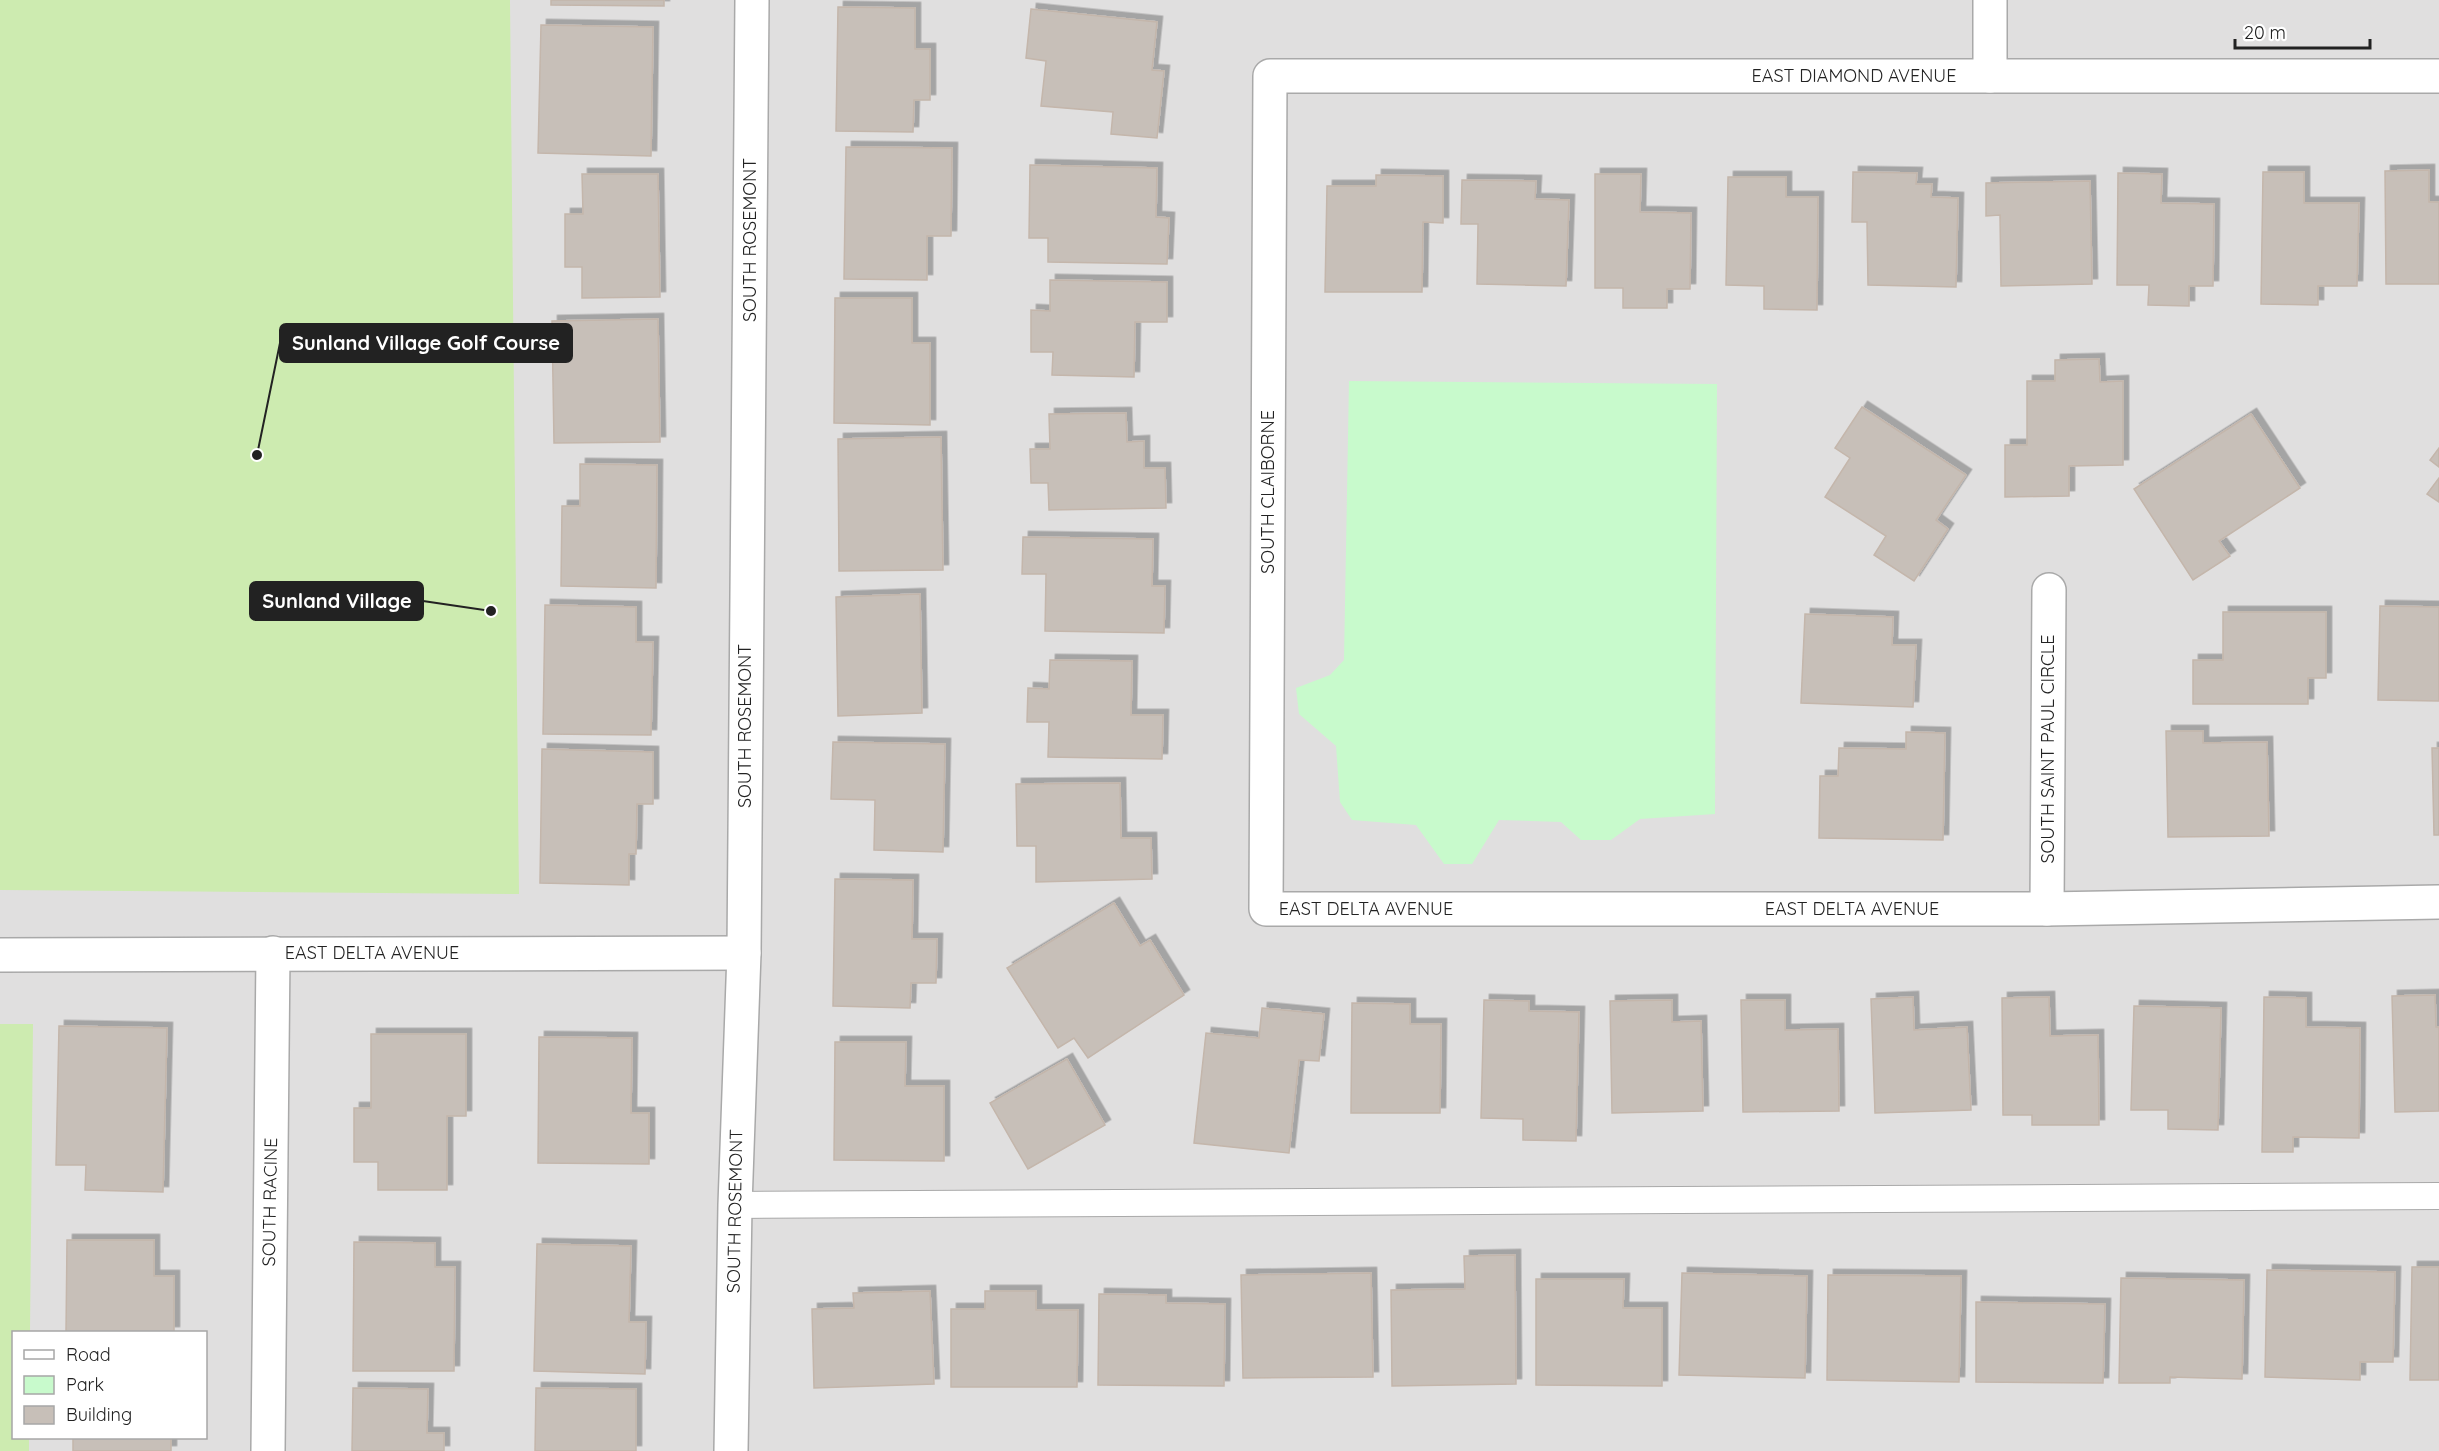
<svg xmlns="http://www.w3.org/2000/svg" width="2439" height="1451" font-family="Quicksand,sans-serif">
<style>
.residential{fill:#e0dfdf;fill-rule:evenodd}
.grass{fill:#cdebb0}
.park{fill:#c8facc}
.building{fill:#c7bfb8;stroke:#c4b6ab;stroke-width:1.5;filter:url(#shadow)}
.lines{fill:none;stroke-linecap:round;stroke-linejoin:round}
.lane-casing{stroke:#a9a9a9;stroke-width:28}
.street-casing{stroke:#a9a9a9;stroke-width:36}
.lane{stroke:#fff;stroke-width:26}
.street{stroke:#fff;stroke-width:33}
.labels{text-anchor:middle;stroke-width:4.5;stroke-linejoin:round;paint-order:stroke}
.street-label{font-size:18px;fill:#222;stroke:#fff}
.leader{fill:none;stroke:#222;stroke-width:2}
.callout-dot{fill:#222;stroke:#fff;stroke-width:2}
.callout{fill:#222;stroke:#222;stroke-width:2}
.callout-label{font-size:20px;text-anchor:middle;font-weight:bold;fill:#fff}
</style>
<defs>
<filter id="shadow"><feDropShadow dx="5.5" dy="-5.5" stdDeviation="0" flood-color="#0004"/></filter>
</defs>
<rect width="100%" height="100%" fill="#f2efe9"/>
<path class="residential" d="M0 0H2439V1451H0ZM14 1332H206V1438H14Z"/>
<g class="grass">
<path d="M0 0H510L519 894 0 890Z"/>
<path d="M0 1024H33L30 1332H14V1438H29V1451H0Z"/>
</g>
<path class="park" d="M1349 381 1717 384 1715 814 1640 819 1611 840H1581L1561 822 1499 820 1472 864H1444L1416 825 1352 820 1340 802 1336 746 1299 714 1296 688 1330 675 1344 660Z"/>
<g class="building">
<path d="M551 0H664V6L551 5Z"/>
<path d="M838 7 915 8V49H930V100H914L913 132 836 131Z"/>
<path d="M1031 9 1157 22 1152 70 1164 71 1157 138 1111 134 1113 112 1041 106 1046 61 1026 58Z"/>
<path d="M541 25 653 27 651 156 538 153Z"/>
<path d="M846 147 952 148 951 236H927V280L844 279Z"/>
<path d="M1030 165 1157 168 1156 217 1169 218 1167 264 1048 262V238H1029Z"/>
<path d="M2429 170V202H2439V284H2386L2385 171Z"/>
<path d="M1853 172 1917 173 1916 184H1932L1931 197 1958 198 1956 287 1868 285 1867 222H1852Z"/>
<path d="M2263 172H2304V203H2359L2357 286H2318V305L2261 304Z"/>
<path d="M2118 173 2162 174 2161 203 2214 204 2213 286H2189V306L2148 305 2149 285H2117Z"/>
<path d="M582 174H658L660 297 582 298V267H565V214H583Z"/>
<path d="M1595 174H1641L1640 212 1691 213 1690 289H1667V308H1623V288H1595Z"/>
<path d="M1376 175 1443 176V223L1423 222 1422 292H1325L1327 186H1376Z"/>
<path d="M1728 177H1786V197H1818L1817 310 1764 309V286L1726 285Z"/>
<path d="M1462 180 1536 181 1535 199 1569 200 1566 286 1477 284 1478 224H1461Z"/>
<path d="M2090 181 2092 284 2001 286 2000 215 1986 216V183Z"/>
<path d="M1050 280 1167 282V322H1135L1134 377 1052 375 1053 352H1031V310L1050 311Z"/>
<path d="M835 298H912V343H930V425L834 423Z"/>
<path d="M658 319 660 442 554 443 552 321Z"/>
<path d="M2099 359 2100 382 2123 381V465L2069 466V496L2005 497V445H2027V381H2055V360Z"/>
<path d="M1862 407 1966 475 1936 520 1948 529 1914 581 1874 555 1886 536 1825 497 1850 458 1835 448Z"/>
<path d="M1126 413 1127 442 1144 441V468H1165L1166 508 1049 510 1048 483H1031L1030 449H1050L1049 414Z"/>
<path d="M2251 414 2300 488 2219 541 2230 556 2193 580 2134 489Z"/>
<path d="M941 437 943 570 839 571 838 439Z"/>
<path d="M2439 448V467L2430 460Z"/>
<path d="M580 464 657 465 656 588 561 586 562 506H580Z"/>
<path d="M2439 478V502L2427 494Z"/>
<path d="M1023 537 1153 539 1152 586H1165L1164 633 1045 631 1046 574H1022Z"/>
<path d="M920 594 922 713 838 716 836 597Z"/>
<path d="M545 605 636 607V642H653L651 735 543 734Z"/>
<path d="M2380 606 2439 607V701L2378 700Z"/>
<path d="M2223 612H2326V678H2308V704H2193V660H2223Z"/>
<path d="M1805 614 1893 617 1892 645H1916L1913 707 1801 703Z"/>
<path d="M1050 660 1132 661 1131 715H1163L1162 759 1048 757 1049 722H1027L1028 688 1049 689Z"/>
<path d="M2166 731H2203V743L2267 742 2269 836 2168 837Z"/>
<path d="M1906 732 1945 733 1943 840 1819 838 1820 776H1838L1839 748 1906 749Z"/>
<path d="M833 742 945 744 943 852 874 850 875 800 831 799Z"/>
<path d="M2432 748H2439V835H2434Z"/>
<path d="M542 749 653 752V804H637L636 854H629V885L540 883Z"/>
<path d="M1120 783 1121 838H1151L1152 879 1036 882V846H1017L1016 784Z"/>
<path d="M835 879 913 880 912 939H937L936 983H911L910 1008 833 1006Z"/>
<path d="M1114 903 1140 946 1150 940 1184 995 1088 1058 1074 1038 1058 1048 1007 968Z"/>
<path d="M2435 995 2436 1027H2439V1111L2395 1112 2392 996Z"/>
<path d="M1913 997 1914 1030 1967 1027 1971 1110 1875 1113 1871 999Z"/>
<path d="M2049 997 2050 1036 2098 1035 2099 1125H2032V1115H2003L2002 998Z"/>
<path d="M2264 997 2306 998V1027L2360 1028 2359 1138 2293 1137V1152H2262Z"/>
<path d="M1484 1000 1529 1001V1011L1579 1012 1576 1141 1523 1140V1119L1481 1118Z"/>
<path d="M1672 1000V1022L1701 1021 1703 1111 1612 1113 1610 1001Z"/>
<path d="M1741 1000H1785V1030L1838 1029 1839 1111 1743 1112Z"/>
<path d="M1352 1003 1410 1004V1024H1441L1440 1113H1351Z"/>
<path d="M2134 1006 2221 1008 2218 1130 2168 1129V1110H2131Z"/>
<path d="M1262 1008 1324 1014 1319 1061 1299 1060 1289 1153 1194 1143 1206 1033 1259 1038Z"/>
<path d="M59 1026 167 1028 163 1192 85 1190 86 1165H56Z"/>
<path d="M371 1034H466V1116H447V1190H378V1162H354V1108H371Z"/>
<path d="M539 1037 632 1038 631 1113H649V1164L538 1163Z"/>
<path d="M835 1042H906L905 1086H944V1161L834 1160Z"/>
<path d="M1067 1059 1105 1125 1028 1169 990 1103Z"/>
<path d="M67 1240H154V1276H174V1332H66Z"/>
<path d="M354 1242 435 1243V1267H455L454 1371H353Z"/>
<path d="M537 1244 631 1246 629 1322H646L645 1374 534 1371Z"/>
<path d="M1515 1255 1516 1384 1392 1386 1391 1290 1465 1289 1464 1256Z"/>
<path d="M2412 1267H2439V1380H2410Z"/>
<path d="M2267 1270 2395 1272 2393 1362H2360V1380L2265 1377Z"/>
<path d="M1371 1273 1373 1377 1243 1378 1241 1275Z"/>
<path d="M1682 1273 1807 1276 1805 1378 1679 1375Z"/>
<path d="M1828 1275 1961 1276 1959 1382 1827 1380Z"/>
<path d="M2121 1278 2244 1280 2242 1379 2170 1377V1383H2119Z"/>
<path d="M1536 1279H1624L1623 1308H1662V1386L1536 1385Z"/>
<path d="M930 1291 934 1384 814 1388 812 1309 854 1308 853 1293Z"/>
<path d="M985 1291H1036V1310H1078L1077 1387H951V1309H985Z"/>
<path d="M1099 1294 1166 1295V1303L1225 1304 1224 1386 1098 1385Z"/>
<path d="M1976 1302 2105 1304 2103 1383 1976 1382Z"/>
<path d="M353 1388 428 1389 427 1433H444V1451H352Z"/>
<path d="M536 1388 636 1389V1451H535Z"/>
<rect x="73" y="1438" width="98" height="13"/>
</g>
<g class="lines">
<defs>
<path id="lane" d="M735 1205 2439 1196"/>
<g id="street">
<path d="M1990 0V76"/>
<path d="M2439 76H1270L1266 909H2047L2439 902"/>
<path d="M2047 909 2049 590"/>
<path d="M0 955 744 953"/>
<path d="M268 1451 273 953"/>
<path d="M731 1451 735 1205 744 953 752 0"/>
</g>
</defs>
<use href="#lane" class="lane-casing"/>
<use href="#street" class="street-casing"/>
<use href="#lane" class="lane"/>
<use href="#street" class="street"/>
</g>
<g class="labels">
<g class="street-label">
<text x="1854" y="82">EAST DIAMOND AVENUE</text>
<text transform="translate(750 240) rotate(-90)" y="6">SOUTH ROSEMONT</text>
<text transform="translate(1268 492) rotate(-90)" y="6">SOUTH CLAIBORNE</text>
<text transform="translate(745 726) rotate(-90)" y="6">SOUTH ROSEMONT</text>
<text transform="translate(2048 749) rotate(-90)" y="6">SOUTH SAINT PAUL CIRCLE</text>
<text x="1366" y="915">EAST DELTA AVENUE</text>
<text x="1852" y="915">EAST DELTA AVENUE</text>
<text x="372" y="959">EAST DELTA AVENUE</text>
<text transform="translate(270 1202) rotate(-89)" y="6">SOUTH RACINE</text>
<text transform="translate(735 1211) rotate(-89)" y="6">SOUTH ROSEMONT</text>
</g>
</g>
<path class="leader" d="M257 455L280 343M491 611L423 601"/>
<g class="callout-dot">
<circle cx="257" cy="455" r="6"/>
<circle cx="491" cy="611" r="6"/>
</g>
<g class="callout">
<rect x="280" y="324" width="292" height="38" rx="6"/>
<rect x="250" y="582" width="173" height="38" rx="6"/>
</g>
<g class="callout-label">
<text x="426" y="350">Sunland Village Golf Course</text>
<text x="337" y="608">Sunland Village</text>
</g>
<rect x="12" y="1331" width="195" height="108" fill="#ffffff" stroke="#a7a7a7" stroke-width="1.5"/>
<rect x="24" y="1350" width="30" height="9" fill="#ffffff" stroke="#a7a7a7" stroke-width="1.5"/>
<text x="66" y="1361" font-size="18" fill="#222222">Road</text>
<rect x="24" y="1376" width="30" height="18" fill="#c8facc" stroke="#a7a7a7" stroke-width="1.5"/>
<text x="66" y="1391" font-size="18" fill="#222222">Park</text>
<rect x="24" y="1406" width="30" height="18" fill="#c7bfb8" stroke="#a7a7a7" stroke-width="1.5"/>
<text x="66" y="1421" font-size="18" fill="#222222">Building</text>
<path d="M2235 39v9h135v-9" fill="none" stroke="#222222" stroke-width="3"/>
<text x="2244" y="39" font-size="18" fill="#222222" stroke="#ffffff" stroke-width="4.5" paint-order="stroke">20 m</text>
</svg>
